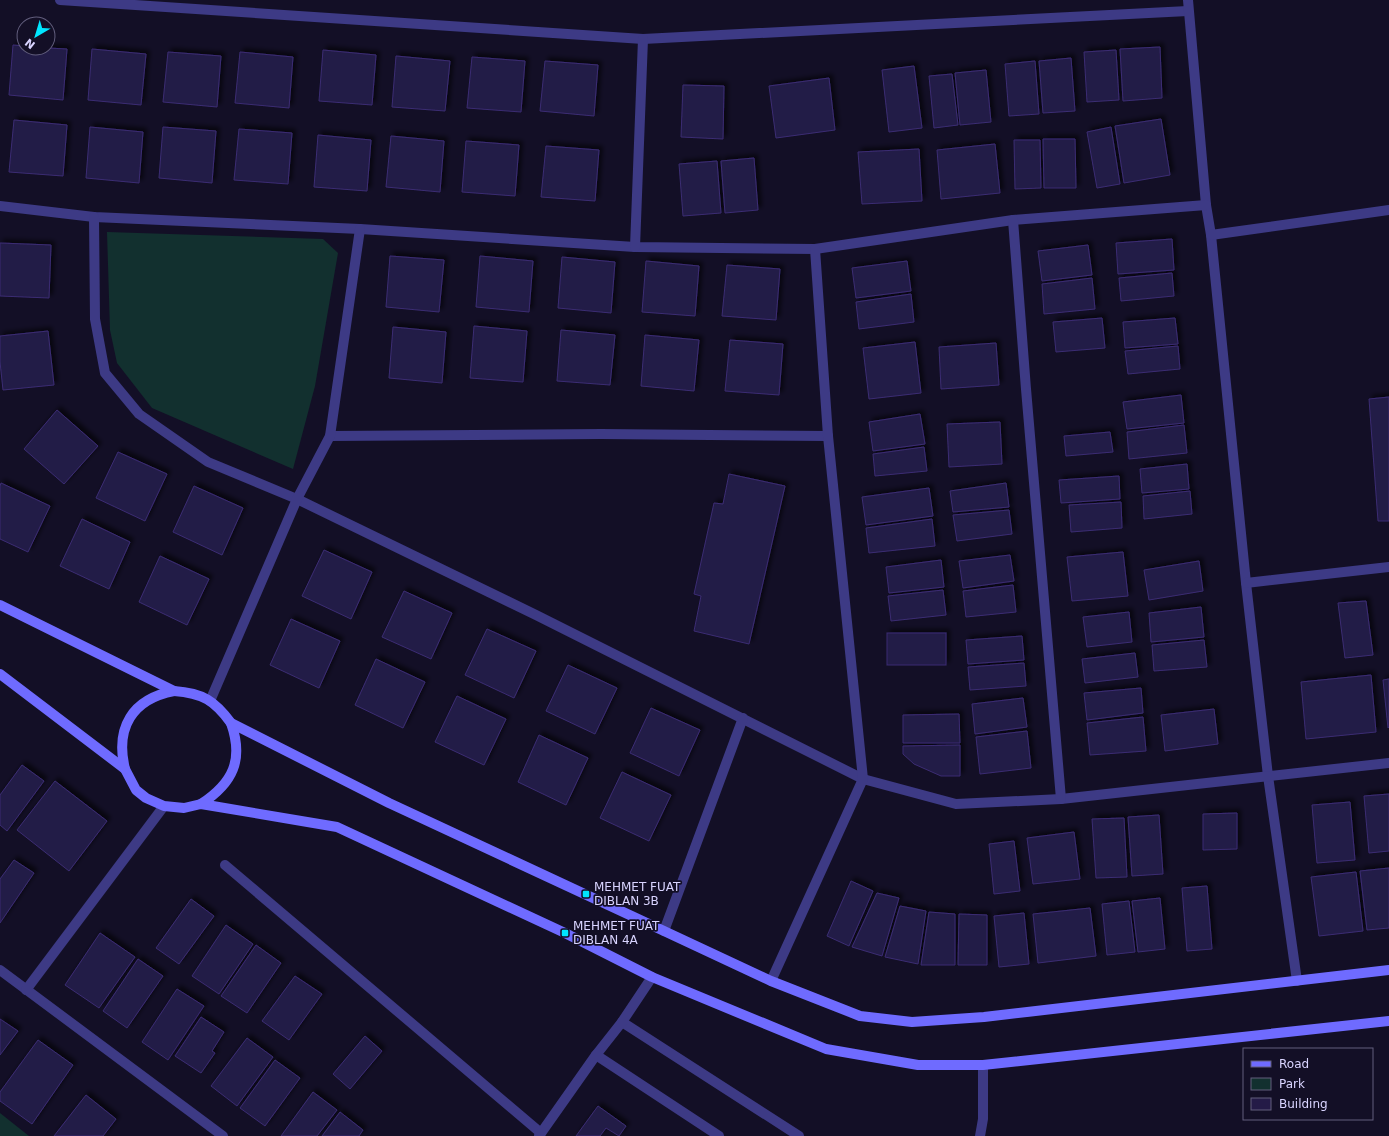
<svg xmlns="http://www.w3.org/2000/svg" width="1389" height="1136" font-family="'DejaVu Sans',sans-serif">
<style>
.green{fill:#12302f}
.building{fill:#241b47;stroke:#3b2d73;filter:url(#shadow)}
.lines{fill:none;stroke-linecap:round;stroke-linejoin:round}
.minor{stroke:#3d3a85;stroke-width:10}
.secondary{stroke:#6f6bff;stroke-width:10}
.poi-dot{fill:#00e5ff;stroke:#130f26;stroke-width:1.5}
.labels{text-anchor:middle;stroke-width:3.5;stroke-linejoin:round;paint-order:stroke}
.poi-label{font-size:12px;fill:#d9d4ff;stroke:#130f26;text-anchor:start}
</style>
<defs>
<filter id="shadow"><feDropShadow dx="3.5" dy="-3.5" stdDeviation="2" flood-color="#0009"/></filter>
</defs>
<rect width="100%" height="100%" fill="#130f26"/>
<g class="green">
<path d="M107 232 323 239 338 253 315 386 293 469 152 408 117 363 110 330Z"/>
<path d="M0 1113 29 1136H0Z"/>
</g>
<g class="building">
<path d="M13 45 24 46V48H48L67 49 63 100 9 95Z"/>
<path d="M1160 47 1162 98 1123 101 1120 49Z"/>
<path d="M92 49 146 54 141 105 88 100Z"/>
<path d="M323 50 376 55 372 105 319 101Z"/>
<path d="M1116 50 1119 100 1087 102 1084 52Z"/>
<path d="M168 52 221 56 217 107 163 102Z"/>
<path d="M240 52 293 57 289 108 235 103Z"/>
<path d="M396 56 450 61 445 111 392 107Z"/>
<path d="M472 57 525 61 521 112 467 108Z"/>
<path d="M1071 58 1075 111 1043 113 1039 61Z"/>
<path d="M545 61 598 65 594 116 540 111Z"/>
<path d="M1035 61 1039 114 1009 116 1005 64Z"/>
<path d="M914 66 922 128 889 132 882 70Z"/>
<path d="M986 70 991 122 960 125 955 73Z"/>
<path d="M952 74 958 125 934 128 929 76Z"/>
<path d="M829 78 835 130 776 138 769 86Z"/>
<path d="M683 85 724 86 723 139 681 137Z"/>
<path d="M1161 119 1170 175 1124 183 1115 126Z"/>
<path d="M14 120 67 125 63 176 9 172Z"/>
<path d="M90 127 143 132 139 183 86 178Z"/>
<path d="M163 127 216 131 212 183 159 178Z"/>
<path d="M1111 127 1120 184 1097 188 1087 132Z"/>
<path d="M239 129 292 133 288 184 234 180Z"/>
<path d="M318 135 371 140 367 191 314 187Z"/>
<path d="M391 136 444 141 440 192 386 187Z"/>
<path d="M1043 139H1075L1076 188H1044Z"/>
<path d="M1014 140H1040L1041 188 1015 189Z"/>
<path d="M466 141 519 145 515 196 462 192Z"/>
<path d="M995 144 1000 193 941 199 937 150Z"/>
<path d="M546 146 599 150 595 201 541 197Z"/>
<path d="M919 149 922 201 862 204 858 152Z"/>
<path d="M754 158 758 210 725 213 721 161Z"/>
<path d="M717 161 721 213 683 216 679 164Z"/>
<path d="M1172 239 1174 270 1118 274 1116 243Z"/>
<path d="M0 243 51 245 49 298 0 296Z"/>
<path d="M1088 245 1092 275 1042 281 1038 251Z"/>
<path d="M390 256 444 260 439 312 386 307Z"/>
<path d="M480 256 533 261 529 312 476 307Z"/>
<path d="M562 257 615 262 611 313 558 308Z"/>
<path d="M646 261 699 266 695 316 642 312Z"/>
<path d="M907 261 911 291 856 298 852 268Z"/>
<path d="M727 265 780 269 776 320 722 316Z"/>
<path d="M1172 273 1174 296 1121 301 1119 278Z"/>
<path d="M1092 278 1095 309 1044 314 1042 284Z"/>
<path d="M911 294 914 322 859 329 856 302Z"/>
<path d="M1102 318 1105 348 1056 352 1053 322Z"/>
<path d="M1175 318 1178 344 1125 348 1123 322Z"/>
<path d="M474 326 527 331 523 382 470 378Z"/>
<path d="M393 327 446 332 442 383 389 378Z"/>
<path d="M561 330 615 335 610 385 557 381Z"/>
<path d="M48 331 54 385 3 390 0 362V336Z"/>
<path d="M645 335 699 340 694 391 641 386Z"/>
<path d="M730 340 783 344 779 395 725 391Z"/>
<path d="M915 342 921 393 869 399 863 348Z"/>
<path d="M996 343 999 385 941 389 939 347Z"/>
<path d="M1178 346 1180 369 1128 374 1125 351Z"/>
<path d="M1181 395 1184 423 1127 429 1123 402Z"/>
<path d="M1389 397V521H1378L1369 399Z"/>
<path d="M57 410 98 446 64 484 24 449Z"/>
<path d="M920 414 925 444 873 451 869 422Z"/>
<path d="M1000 422 1002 464 949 467 947 424Z"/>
<path d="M1184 425 1187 453 1129 459 1127 432Z"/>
<path d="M1110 432 1113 452 1066 456 1064 436Z"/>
<path d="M924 447 927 471 875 476 873 454Z"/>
<path d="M118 452 167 474 145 521 96 498Z"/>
<path d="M1187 464 1189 489 1142 493 1140 469Z"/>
<path d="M729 474 785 486 749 644 694 631 701 596 694 594 714 503 723 504Z"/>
<path d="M1119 476 1120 499 1061 503 1059 480Z"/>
<path d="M1 483 50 506 28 552 0 539V486Z"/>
<path d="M1006 483 1009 507 953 512 950 491Z"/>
<path d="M194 486 243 508 222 555 173 532Z"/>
<path d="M929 488 933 516 866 525 862 497Z"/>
<path d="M1190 491 1192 514 1144 519 1143 496Z"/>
<path d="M1121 502 1122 528 1071 532 1069 505Z"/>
<path d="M1009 510 1012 534 957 541 953 515Z"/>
<path d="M82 519 130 542 109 589 60 566Z"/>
<path d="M932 519 935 546 869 553 866 528Z"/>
<path d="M324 550 372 572 351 619 302 596Z"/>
<path d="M1123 552 1128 596 1072 601 1067 557Z"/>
<path d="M1010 555 1014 581 963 588 959 561Z"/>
<path d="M160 556 209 579 187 625 139 602Z"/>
<path d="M941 560 944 587 889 593 886 567Z"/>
<path d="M1199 561 1203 591 1149 600 1144 570Z"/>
<path d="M1013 585 1016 612 966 617 963 591Z"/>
<path d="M943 590 946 615 891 621 888 596Z"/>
<path d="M404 591 452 613 431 659 382 637Z"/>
<path d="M1366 601 1373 655 1345 658 1338 603Z"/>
<path d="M1201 607 1204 637 1151 642 1149 613Z"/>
<path d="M1129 612 1132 642 1087 647 1083 617Z"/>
<path d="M291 619 340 641 319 688 270 665Z"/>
<path d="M487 629 536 651 514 698 465 675Z"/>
<rect x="887" y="633" width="59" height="32"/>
<path d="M1022 636 1024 660 968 664 966 640Z"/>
<path d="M1204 640 1207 667 1154 671 1152 645Z"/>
<path d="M1135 653 1138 677 1085 683 1082 659Z"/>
<path d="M376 659 425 682 403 728 355 705Z"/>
<path d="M1024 663 1026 686 970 690 968 667Z"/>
<path d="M568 665 617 688 595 734 546 711Z"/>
<path d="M1371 675 1376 732 1306 739 1301 682Z"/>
<path d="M1389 679V727L1388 728 1383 680Z"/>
<path d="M1141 688 1143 713 1087 720 1084 693Z"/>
<path d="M457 696 506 719 484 765 435 742Z"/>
<path d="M1023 698 1027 727 975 734 972 704Z"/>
<path d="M651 708 700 730 679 776 630 753Z"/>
<path d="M1214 709 1218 744 1165 751 1161 715Z"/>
<path d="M959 714 960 743H903V715Z"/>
<path d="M1143 717 1146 751 1090 755 1087 723Z"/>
<path d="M1027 731 1031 768 980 774 976 737Z"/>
<path d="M539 735 588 758 566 805 518 782Z"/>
<path d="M960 745V776H941L914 764 903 754V746Z"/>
<path d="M22 765 44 781 7 831 0 825V795Z"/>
<path d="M622 772 671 795 649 841 600 818Z"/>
<path d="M55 781 107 821 69 871 17 830Z"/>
<path d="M1389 794V851L1369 853 1364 796Z"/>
<path d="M1350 802 1355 860 1317 863 1312 805Z"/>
<path d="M1237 813V849L1203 850V814Z"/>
<path d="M1159 815 1163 874 1132 876 1128 817Z"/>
<path d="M1124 818 1127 877 1096 878 1092 819Z"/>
<path d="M1074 832 1080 879 1033 884 1027 838Z"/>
<path d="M1014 841 1020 891 994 894 989 844Z"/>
<path d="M14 860 34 873 0 923V879Z"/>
<path d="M1389 868V928L1367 930 1360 871Z"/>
<path d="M1356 872 1363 931 1319 936 1311 877Z"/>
<path d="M851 881 873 891 849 946 827 936Z"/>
<path d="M1207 886 1212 949 1187 951 1182 888Z"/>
<path d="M877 893 899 898 882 956 852 947Z"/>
<path d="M1160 898 1165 949 1138 952 1132 901Z"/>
<path d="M191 899 214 916 179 964 156 948Z"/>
<path d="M1129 901 1135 952 1107 955 1102 904Z"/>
<path d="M900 906 926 911 918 964 885 957Z"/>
<path d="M1090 908 1096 956 1038 963 1033 914Z"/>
<path d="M929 912 955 914V965H921Z"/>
<path d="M1024 913 1029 964 999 967 994 916Z"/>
<path d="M959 914 987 915V965H958Z"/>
<path d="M226 925 253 944 219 994 192 976Z"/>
<path d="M100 933 135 957 99 1008 65 985Z"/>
<path d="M256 945 281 963 247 1013 221 996Z"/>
<path d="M138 959 163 976 127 1028 103 1011Z"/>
<path d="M295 976 322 994 289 1040 262 1021Z"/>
<path d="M177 989 204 1006 168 1060 142 1042Z"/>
<path d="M201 1017 224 1032 212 1051 215 1053 201 1073 175 1056Z"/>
<path d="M0 1019 18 1031 0 1055Z"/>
<path d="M365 1036 382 1051 350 1089 333 1074Z"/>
<path d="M247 1038 273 1057 237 1106 211 1086Z"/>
<path d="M38 1040 73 1065 32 1124 0 1101V1092Z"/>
<path d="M275 1060 300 1078 265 1126 240 1108Z"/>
<path d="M313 1092 337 1110 317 1136H281Z"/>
<path d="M86 1095 116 1119 103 1136H54Z"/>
<path d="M598 1106 626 1126 619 1136 606 1128 600 1136H576Z"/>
<path d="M340 1112 363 1130 359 1136H322Z"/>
</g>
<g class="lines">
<g class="minor">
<path d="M60 0 643 39 1188 11"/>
<path d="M1188 0 1206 205 1211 235 1246 583 1268 776 1297 981"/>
<path d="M0 206 94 217 360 229 635 247 815 249 1013 220 1206 205"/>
<path d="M94 217 95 319 105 373 139 414 208 462 297 499 536 615 863 779 956 804 1061 799 1389 763"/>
<path d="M1013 220 1026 389 1061 799"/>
<path d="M1211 235 1389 210"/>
<path d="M635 247 643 39"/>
<path d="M330 436 601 434 828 436"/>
<path d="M1246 583 1389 567"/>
<path d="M210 701 297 499 330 436 360 229"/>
<path d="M225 865 541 1133"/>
<path d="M664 931 743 718"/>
<path d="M0 970 223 1136"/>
<path d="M771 981 863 779 828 436 815 249"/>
<path d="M26 990 164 806"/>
<path d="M622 1022 799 1136"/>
<path d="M596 1055 719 1136"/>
<path d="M539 1136 596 1055 622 1022 652 977"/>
<path d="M980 1136 983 1119V1065"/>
</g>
<g class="secondary">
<path d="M0 605 174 691C203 693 215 701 231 723L389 803 664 931 771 981 860 1016 912 1022 984 1017 1389 970"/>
<path d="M0 674 125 769 136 790 146 798 164 806 184 808 201 804 337 827 565 933 652 977 826 1049 918 1065H983L1389 1021"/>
<path d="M125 769C115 728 132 699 174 691"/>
<path d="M201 804C233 783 244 760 231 723"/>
</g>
</g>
<g class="poi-dot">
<rect x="582" y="890" width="8" height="8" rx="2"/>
<rect x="561" y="929" width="8" height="8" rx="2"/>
</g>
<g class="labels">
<g class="poi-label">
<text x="594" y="891">MEHMET FUAT<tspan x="594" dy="14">DIBLAN 3B</tspan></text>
<text x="573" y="930">MEHMET FUAT<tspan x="573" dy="14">DIBLAN 4A</tspan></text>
</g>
</g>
<rect x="1243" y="1048" width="130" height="72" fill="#130f26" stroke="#625e7d"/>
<rect x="1251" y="1061" width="20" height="6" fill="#6f6bff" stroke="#625e7d"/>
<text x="1279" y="1068" font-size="12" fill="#d9d4ff">Road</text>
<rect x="1251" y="1078" width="20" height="12" fill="#12302f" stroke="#625e7d"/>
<text x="1279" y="1088" font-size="12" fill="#d9d4ff">Park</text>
<rect x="1251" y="1098" width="20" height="12" fill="#241b47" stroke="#625e7d"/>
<text x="1279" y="1108" font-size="12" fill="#d9d4ff">Building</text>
<g transform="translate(36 36) rotate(218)"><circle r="19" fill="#130f26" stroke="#625e7d"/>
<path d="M0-3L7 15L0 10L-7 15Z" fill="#00e5ff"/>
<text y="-6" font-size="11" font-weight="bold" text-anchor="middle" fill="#d9d4ff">N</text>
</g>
</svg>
